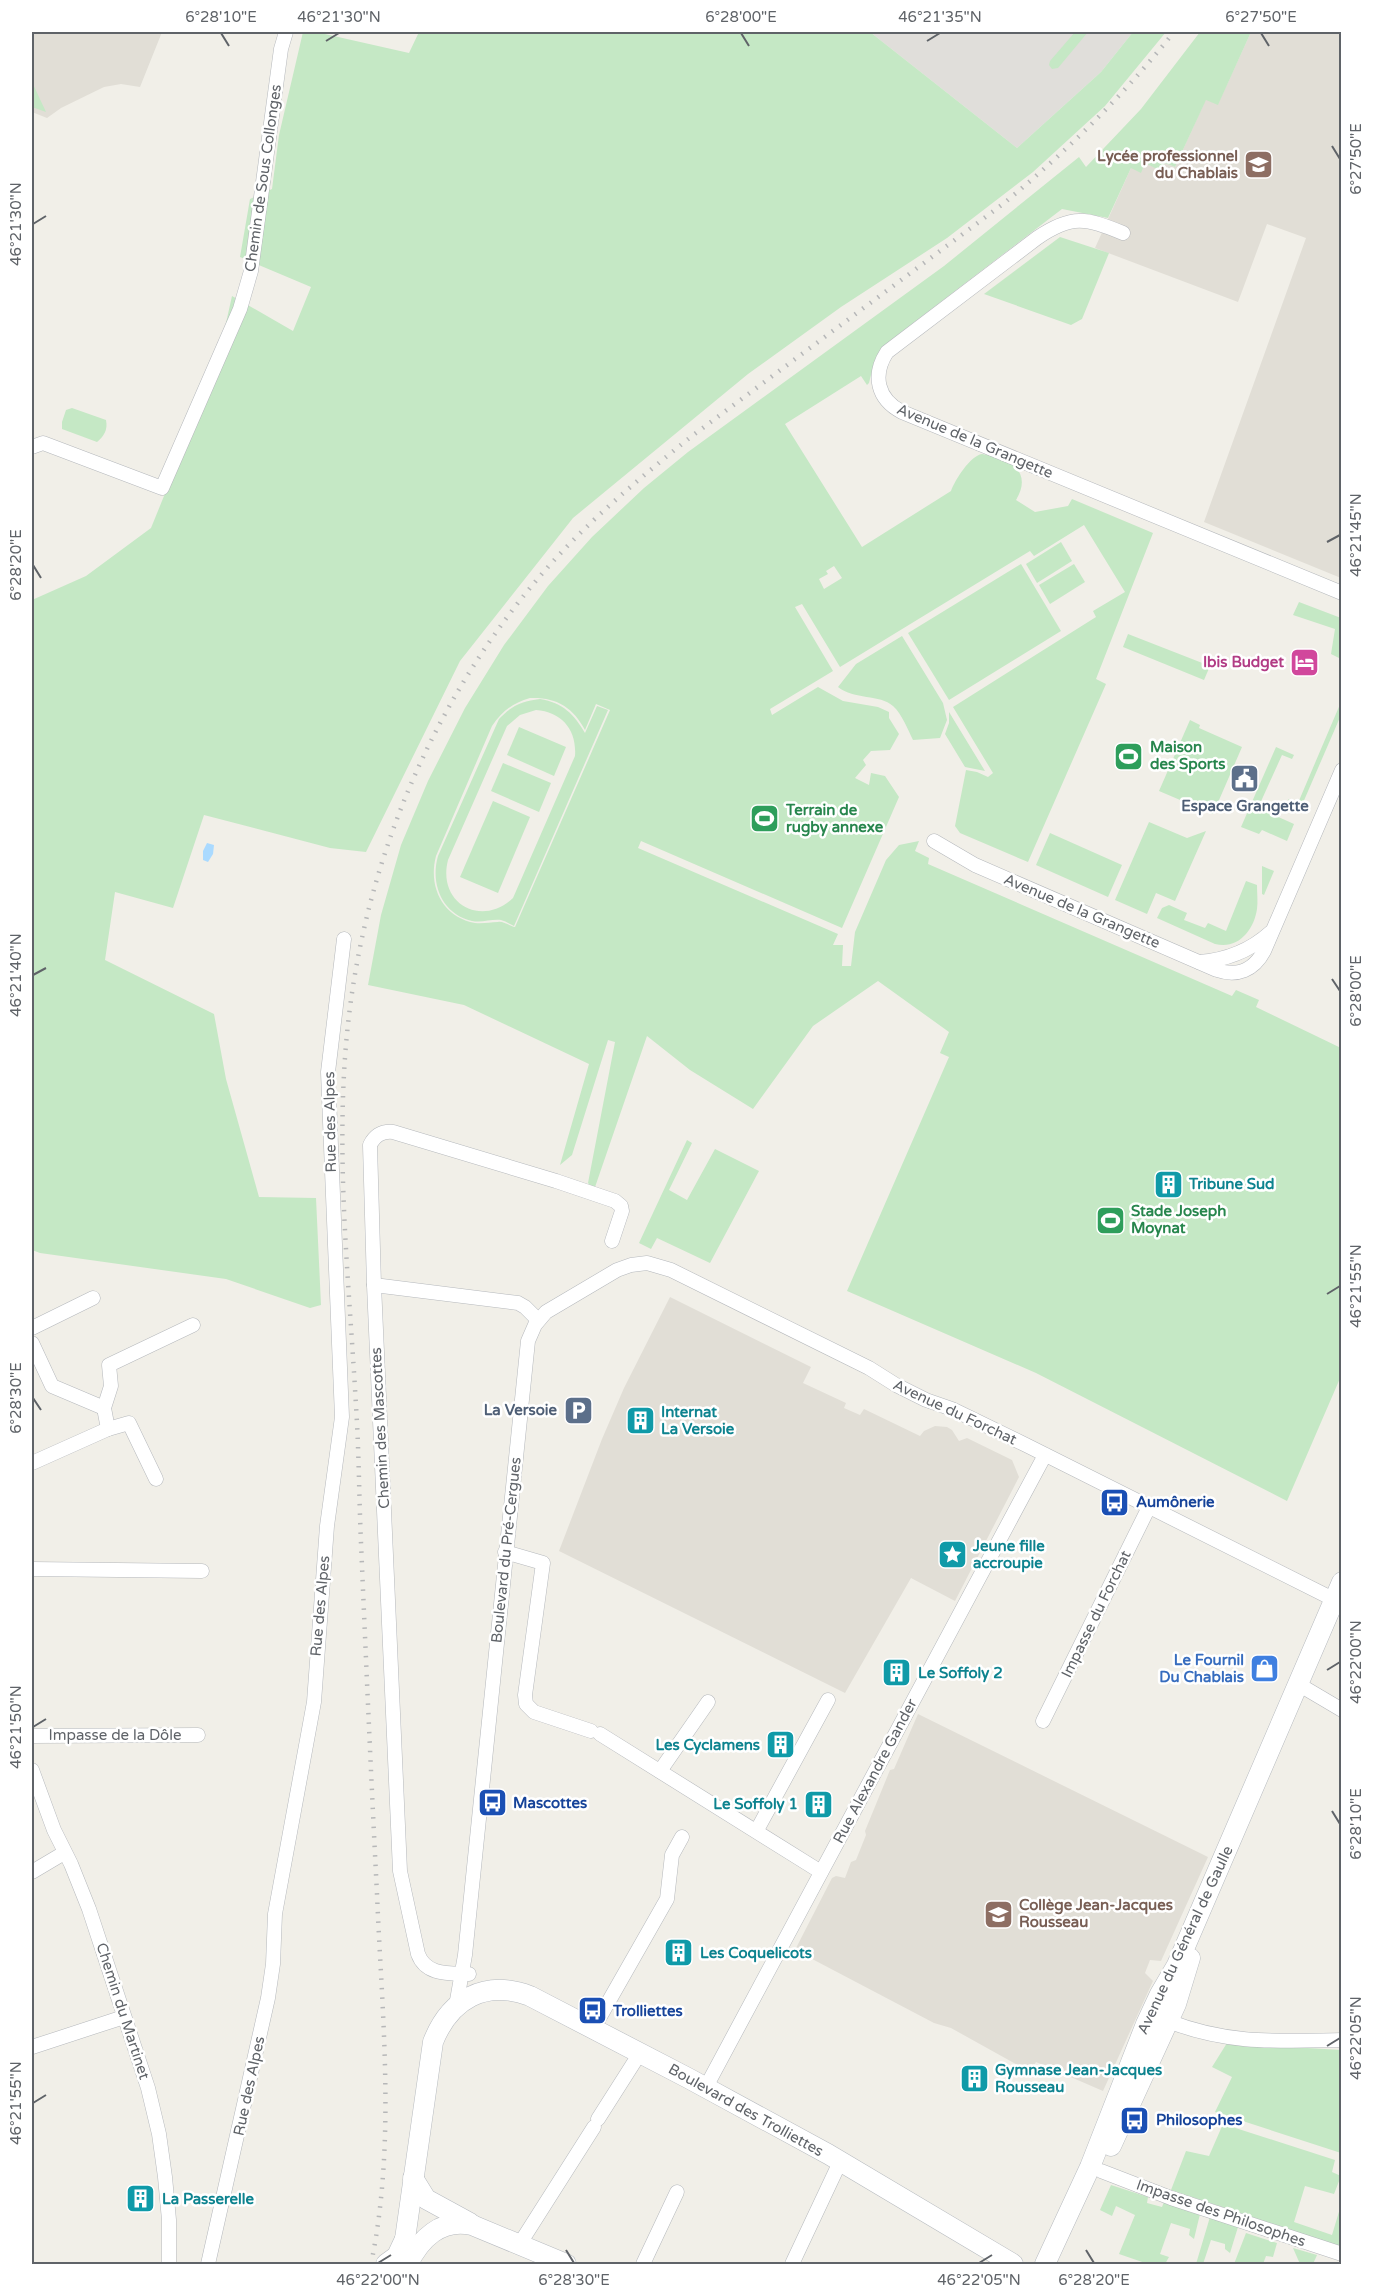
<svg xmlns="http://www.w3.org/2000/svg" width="1373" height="2296" font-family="'Varela Round',sans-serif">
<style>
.industrial{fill:#e0deda}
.education{fill:#e1ded6}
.green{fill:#c5e8c5;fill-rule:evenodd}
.water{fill:#aadaff}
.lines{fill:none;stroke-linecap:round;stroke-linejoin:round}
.street-casing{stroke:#b5b8bc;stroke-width:15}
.secondary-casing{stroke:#b6babf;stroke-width:21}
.street{stroke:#fff;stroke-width:14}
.secondary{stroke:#fff;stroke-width:20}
.rail{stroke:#b6b7b8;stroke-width:4.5;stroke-dasharray:1.5 8;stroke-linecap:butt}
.ticks{fill:none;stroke:#5f6368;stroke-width:2}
.labels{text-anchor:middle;stroke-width:5;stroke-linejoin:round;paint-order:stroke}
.education-label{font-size:15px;font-weight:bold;fill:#785e54;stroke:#fff;text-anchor:end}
.street-label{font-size:15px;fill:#5f6368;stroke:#fff}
.hotel-label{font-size:15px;font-weight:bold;fill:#b23c85;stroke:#fff;text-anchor:end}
.leisure-label{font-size:15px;font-weight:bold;fill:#27864d;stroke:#fff;text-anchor:start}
.service-label{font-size:15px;font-weight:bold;fill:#4e5e75;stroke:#fff}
.culture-label{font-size:15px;font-weight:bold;fill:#0d838f;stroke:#fff;text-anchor:start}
.transit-label{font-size:15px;font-weight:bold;fill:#164399;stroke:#fff;text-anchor:start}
.shop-label{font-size:15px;font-weight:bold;fill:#366cbe;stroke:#fff;text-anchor:end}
.neatline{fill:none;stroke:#5f6368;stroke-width:2}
.ticks-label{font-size:15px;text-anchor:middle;fill:#5f6368}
</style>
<rect width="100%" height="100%" fill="#f1efe8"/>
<path class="industrial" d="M870 32H1133L1101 72 1017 148Z"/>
<g class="education">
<path d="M32 32H162L140 87 121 84 104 87 61 108 47 118 32 112Z"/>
<path d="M1251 32H1341V578L1204 522 1306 238 1267 224 1238 302 1095 248 1131 168 1145 163 1161 170 1165 163 1175 167 1206 99 1218 104Z"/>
<path d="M670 1297 811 1367 803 1383 846 1403 844 1408 860 1415 864 1409 920 1436 924 1431 935 1426 947 1427 952 1430 959 1441 967 1438 1012 1460 1019 1477 955 1601 911 1578 845 1693 559 1551 602 1439 624 1388Z"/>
<path d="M918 1714 1208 1857 1161 1961 1150 1960 1145 1973 1153 1981 1103 2091 1036 2062 1030 2072 951 2028 934 2023 795 1950 832 1878 836 1876 845 1878 851 1862 856 1860 866 1835 865 1831 890 1770 894 1769Z"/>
</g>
<g class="green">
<path d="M303 32H316L409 53 419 32H870L1017 148 1101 72 1133 32H1166L1105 106 1033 172 947 238 841 307 748 374 573 518 460 661 366 852 330 848 204 815 173 908 115 892 105 960 214 1014 226 1079 259 1197 316 1198 321 1305 310 1308 226 1279 40 1253 32 1250V600L86 576 151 528 216 368 232 296 293 331 311 287 240 257 250 199 272 189 279 135Z"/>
<path d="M1075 32H1088L1058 68 1052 69 1049 65 1050 61Z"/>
<path d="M1200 32H1251L1218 105 1206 100 1175 167 1165 163 1161 171 1145 163 1141 173 1131 168 1108 218 1062 209 891 340 873 367 869 383 867 385 861 376 785 424 862 547 951 491C955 480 970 456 982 454 1007 458 1034 470 1016 500L1035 512 1068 506 1072 499 1153 533 1096 679 1106 684 1028 862 960 833 955 826 966 770 977 772 988 777 993 773 953 707 1096 617 1093 611 1125 592 1084 525 1034 556 1030 551 840 667 802 604 795 607 833 671 770 709 772 715 818 687 843 701 878 707 889 712V718L899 734 890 750 871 751 863 760 866 765 855 778 869 785 871 773 885 776 899 797 842 928 641 841 638 848 838 934 833 945H843L842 966H851L855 932 886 860 899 845 919 841 915 851 929 858 928 864 1232 996 1236 990 1259 1000 1256 1007 1341 1048V1376L1287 1501 1036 1373 847 1291 949 1057 940 1053 949 1032 878 981 813 1026 753 1109 690 1070 647 1036 594 1190 588 1183 615 1042 608 1040 572 1155 560 1165 589 1064 464 1005 368 985 381 915 401 845 428 781 465 708 504 645 548 586 592 537 644 488 688 452 944 266 1079 157 1086 167 1141 109ZM834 566 842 578 824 589 819 579 828 574 826 571ZM530 698C556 697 573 707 585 730L596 704 610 710 515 927C510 926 503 921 498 922 490 922 483 924 475 923 442 917 428 886 436 856L492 726C502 711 513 703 530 698Z"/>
<path d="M32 82 46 112 32 107Z"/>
<path d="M1060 237 1109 253 1082 319 1071 325 984 294Z"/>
<path d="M72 408 106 420C108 430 104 436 97 442L62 429V422L66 410Z"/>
<path d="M1061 542 1072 561 1037 583 1026 564Z"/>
<path d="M1021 564 1061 631 949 700 908 633Z"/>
<path d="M1074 564 1085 582 1050 604 1039 585Z"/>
<path d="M1299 602 1341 618V659L1331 654 1335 629 1293 615Z"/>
<path d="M1128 634 1210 666 1204 680 1123 647Z"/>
<path d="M902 636 943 703 947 720 940 738 913 740C908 730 902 714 893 706 880 694 854 700 838 687L856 664Z"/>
<path d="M540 699C563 703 574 714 585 733L597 706 608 710 514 926C510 924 505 921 501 920 491 919 482 923 472 921 442 914 430 884 438 856L499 719C511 706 522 701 540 699ZM536 710C562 712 577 730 575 756L513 898C481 928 437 903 448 860L507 726 520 715Z"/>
<path d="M1341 702V715L1299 812 1292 809 1288 799 1298 803Z"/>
<path d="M949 712 985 771 965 767 945 734 949 723Z"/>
<path d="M1190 720 1200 725 1199 728 1242 747 1213 814 1159 791Z"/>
<path d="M519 727 566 747 554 776 507 755Z"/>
<path d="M1276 747 1294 755 1292 759 1282 755 1258 808 1294 824 1287 841 1262 830 1259 834 1241 827Z"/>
<path d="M503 763 551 783 539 812 491 791Z"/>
<path d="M493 801 530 817 498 893 460 877Z"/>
<path d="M1149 822 1187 838 1206 831 1175 901 1156 893 1147 914 1115 900Z"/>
<path d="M1050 833 1122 865 1108 897 1036 865Z"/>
<path d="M1262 866 1274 871 1264 895 1262 894Z"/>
<path d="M1246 881 1257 885C1257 893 1258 902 1257 909 1254 930 1238 950 1215 944L1157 918 1162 908 1169 905 1187 913 1184 920 1205 928 1208 923 1226 931Z"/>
<path d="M687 1140 692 1143 669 1190 687 1200 715 1149 759 1171 710 1263 657 1238 651 1249 639 1243Z"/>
<path d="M1227 2043 1341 2050V2153L1215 2112 1232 2077 1212 2067Z"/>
<path d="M1223 2124 1335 2160 1332 2172 1341 2176 1334 2194 1305 2186 1294 2222 1332 2235 1341 2205V2247L1171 2190 1186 2151 1209 2156Z"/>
<path d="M1111 2185 1148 2197 1147 2203 1162 2207 1164 2202 1200 2214 1194 2239 1189 2235 1190 2229 1171 2223 1160 2254 1169 2257 1165 2264H1148L1119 2254 1135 2215 1116 2206 1112 2216 1100 2210Z"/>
<path d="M1210 2217 1238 2227 1230 2253 1225 2249V2244L1211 2240 1203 2264H1196Z"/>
<path d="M1246 2233 1277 2243 1273 2257 1266 2256 1263 2264H1234Z"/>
<path d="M1293 2248 1317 2255 1313 2264H1300Z"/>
</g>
<path class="water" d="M207 843 214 845 213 854 208 862 203 860V851Z"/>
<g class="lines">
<defs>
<g id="street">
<path d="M1123 233C1086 218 1072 214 1037 238L887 352C872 375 877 399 902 412L1342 593"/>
<path d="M32 447 43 443 162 488 240 309 251 271 281 49 286 32"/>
<path d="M934 841 975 865 1217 970C1237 977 1254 970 1264 951L1342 770"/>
<path d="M1199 962C1227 960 1250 951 1271 932"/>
<path d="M374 1285 518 1303 525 1307 538 1320"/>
<path d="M32 1328 93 1298"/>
<path d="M32 1343 52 1386 104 1408"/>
<path d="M108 1429 129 1423 156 1479"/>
<path d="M32 1463 108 1429 104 1408 111 1386 109 1365 193 1325"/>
<path d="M505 1552 543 1563 525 1695 526 1704 534 1712 591 1731"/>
<path d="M32 1569 202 1571"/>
<path d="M1298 1684 1342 1710"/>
<path d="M1043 1721 1149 1507"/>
<path d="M600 1734 821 1872"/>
<path d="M32 1736 198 1735"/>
<path d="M32 1770 54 1830 71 1864 89 1909 148 2088 159 2134 165 2177 169 2220V2264"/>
<path d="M660 1771 708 1702"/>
<path d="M757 1830 828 1700"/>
<path d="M32 1872 64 1853"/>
<path d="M469 1974C450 1973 426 1976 418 1954L400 1871 374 1285 370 1145C375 1135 382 1131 393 1132L556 1181 615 1201 621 1206 622 1211 612 1241"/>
<path d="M456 2006 465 1955 528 1341 535 1325 546 1312 617 1270 631 1265 647 1263 671 1270 869 1368 896 1385 926 1400 952 1409 1026 1445 1341 1603"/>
<path d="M1168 2021C1229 2045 1279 2041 1342 2040"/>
<path d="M593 2029 667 1899 672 1855 682 1837"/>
<path d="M32 2047 124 2017"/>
<path d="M706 2087 1045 1455"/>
<path d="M598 2119 640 2053"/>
<path d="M1101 2171 1171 2198 1342 2254"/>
<path d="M519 2245 594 2127"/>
<path d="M208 2264 268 1998 273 1964 275 1914 314 1702 327 1526 342 1417 328 1072 344 939"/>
<path d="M643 2264 677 2192"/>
<path d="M792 2264 840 2162"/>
</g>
<g id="secondary">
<path d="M1111 2146 1176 2004 1190 1958"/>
<path d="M413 2178 426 2199 470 2223"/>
<path d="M386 2264 397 2256 405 2239"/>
<path d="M405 2264V2239L433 2042C450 1999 485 1979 530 1996L688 2078 828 2154 1013 2264"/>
<path d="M408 2264C420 2239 441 2218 472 2225L566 2264"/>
<path d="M1045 2264 1090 2167 1146 2024 1160 1994 1177 1965 1342 1582"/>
</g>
</defs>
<use href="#street" class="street-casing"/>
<use href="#secondary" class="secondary-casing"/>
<use href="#street" class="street"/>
<use href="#secondary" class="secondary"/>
<path class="rail" d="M371 2264C396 2144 382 2016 377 1894 371 1777 366 1660 361 1543 359 1497 359 1452 356 1406 350 1296 338 1185 344 1074 353 895 419 720 535 582 581 527 636 481 692 436L1003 204C1067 151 1122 97 1174 32"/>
</g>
<path class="ticks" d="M221 33 229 46M741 33 749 46M1261 33 1269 46M326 41 339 33M927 41 940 33M1332 146 1340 159M33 224 46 216M1327 542 1340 535M33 565 41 578M33 975 46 968M1332 979 1340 991M1327 1294 1340 1286M33 1398 41 1410M1327 1670 1340 1662M33 1727 46 1719M1332 1811 1340 1824M1327 2046 1340 2038M33 2103 46 2095M566 2250 574 2263M1086 2250 1094 2263M378 2263 391 2255M979 2263 992 2255"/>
<defs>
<symbol id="school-square" viewBox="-11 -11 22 22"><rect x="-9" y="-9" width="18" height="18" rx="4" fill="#8d6e63" stroke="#fff"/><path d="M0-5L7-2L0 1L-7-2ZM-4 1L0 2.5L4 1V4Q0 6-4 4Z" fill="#fff"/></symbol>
<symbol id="hotel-square" viewBox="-11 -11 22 22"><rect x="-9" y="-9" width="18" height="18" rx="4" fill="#d1479c" stroke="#fff"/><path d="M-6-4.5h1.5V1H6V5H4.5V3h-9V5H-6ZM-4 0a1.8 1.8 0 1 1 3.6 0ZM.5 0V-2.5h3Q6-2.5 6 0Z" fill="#fff"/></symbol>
<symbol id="stadium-square" viewBox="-11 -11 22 22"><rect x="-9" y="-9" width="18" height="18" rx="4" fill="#2e9e5b" stroke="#fff"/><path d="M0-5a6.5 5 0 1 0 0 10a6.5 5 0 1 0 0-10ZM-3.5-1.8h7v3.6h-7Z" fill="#fff"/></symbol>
<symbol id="civic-square" viewBox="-11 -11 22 22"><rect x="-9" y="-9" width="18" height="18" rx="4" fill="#5c6f8a" stroke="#fff"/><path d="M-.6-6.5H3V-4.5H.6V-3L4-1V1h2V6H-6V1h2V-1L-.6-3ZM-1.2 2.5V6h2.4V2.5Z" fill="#fff"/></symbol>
<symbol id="building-square" viewBox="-11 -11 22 22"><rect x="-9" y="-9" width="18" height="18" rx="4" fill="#0f9aa8" stroke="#fff"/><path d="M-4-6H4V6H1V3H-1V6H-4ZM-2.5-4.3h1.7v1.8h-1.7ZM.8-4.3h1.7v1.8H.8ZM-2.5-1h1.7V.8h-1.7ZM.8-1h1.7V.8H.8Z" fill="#fff"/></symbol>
<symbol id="parking-square" viewBox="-11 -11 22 22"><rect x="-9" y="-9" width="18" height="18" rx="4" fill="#5c6f8a" stroke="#fff"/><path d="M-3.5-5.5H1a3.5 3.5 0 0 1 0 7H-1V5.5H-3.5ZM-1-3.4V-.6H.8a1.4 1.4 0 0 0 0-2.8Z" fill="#fff"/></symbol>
<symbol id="bus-square" viewBox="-11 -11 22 22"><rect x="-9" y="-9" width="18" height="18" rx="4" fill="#1a4fb4" stroke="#fff"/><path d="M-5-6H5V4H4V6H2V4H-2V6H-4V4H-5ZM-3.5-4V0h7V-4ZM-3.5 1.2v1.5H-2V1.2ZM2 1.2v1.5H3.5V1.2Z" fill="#fff"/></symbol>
<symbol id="sight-square" viewBox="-11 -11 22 22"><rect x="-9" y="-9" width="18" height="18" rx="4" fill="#0f9aa8" stroke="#fff"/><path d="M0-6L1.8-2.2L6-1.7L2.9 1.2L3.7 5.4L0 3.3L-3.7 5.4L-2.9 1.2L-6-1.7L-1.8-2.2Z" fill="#fff"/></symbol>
<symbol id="shop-square" viewBox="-11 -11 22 22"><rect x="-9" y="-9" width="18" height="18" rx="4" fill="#3f7fe0" stroke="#fff"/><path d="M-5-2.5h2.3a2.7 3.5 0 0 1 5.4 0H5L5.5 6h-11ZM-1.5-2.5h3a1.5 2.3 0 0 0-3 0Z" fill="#fff"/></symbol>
</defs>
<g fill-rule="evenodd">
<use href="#school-square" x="1242" y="148" width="33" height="33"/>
<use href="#hotel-square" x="1288" y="646" width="33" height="33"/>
<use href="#stadium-square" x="1112" y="740" width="33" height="33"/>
<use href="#civic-square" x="1228" y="762" width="33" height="33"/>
<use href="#stadium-square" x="748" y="802" width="33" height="33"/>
<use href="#building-square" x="1152" y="1168" width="33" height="33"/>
<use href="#stadium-square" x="1094" y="1204" width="33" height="33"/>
<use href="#parking-square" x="562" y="1394" width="33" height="33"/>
<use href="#building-square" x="624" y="1404" width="33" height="33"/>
<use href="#bus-square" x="1098" y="1486" width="33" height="33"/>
<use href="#sight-square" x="936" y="1538" width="33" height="33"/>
<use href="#shop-square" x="1248" y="1652" width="33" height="33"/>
<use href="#building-square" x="880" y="1656" width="33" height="33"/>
<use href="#building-square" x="764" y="1728" width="33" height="33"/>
<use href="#bus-square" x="476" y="1786" width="33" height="33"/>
<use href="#building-square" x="802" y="1788" width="33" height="33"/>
<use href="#school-square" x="982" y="1898" width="33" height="33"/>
<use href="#building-square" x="662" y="1936" width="33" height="33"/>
<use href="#bus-square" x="576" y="1994" width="33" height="33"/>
<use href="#building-square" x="958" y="2062" width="33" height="33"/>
<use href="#bus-square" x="1118" y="2104" width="33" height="33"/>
<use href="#building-square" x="124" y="2182" width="33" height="33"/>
</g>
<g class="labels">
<g class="education-label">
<text x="1238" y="161">Lycée professionnel<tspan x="1238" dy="17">du Chablais</tspan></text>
<text x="1019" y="1910" text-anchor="start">Collège Jean-Jacques<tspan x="1019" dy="17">Rousseau</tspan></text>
</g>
<g class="street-label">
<text transform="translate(263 178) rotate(-82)" y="5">Chemin de Sous Collonges</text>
<text transform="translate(975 441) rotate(23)" y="5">Avenue de la Grangette</text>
<text transform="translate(1082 911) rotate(23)" y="5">Avenue de la Grangette</text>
<text transform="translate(330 1122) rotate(-91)" y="5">Rue des Alpes</text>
<text transform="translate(955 1412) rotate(25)" y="5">Avenue du Forchat</text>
<text transform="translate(380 1428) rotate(-93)" y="5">Chemin des Mascottes</text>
<text transform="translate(506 1550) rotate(-84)" y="5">Boulevard du Pré-Cergues</text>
<text transform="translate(320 1606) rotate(-85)" y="5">Rue des Alpes</text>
<text transform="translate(1096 1614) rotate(-64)" y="5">Impasse du Forchat</text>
<text x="115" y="1740">Impasse de la Dôle</text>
<text transform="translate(875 1771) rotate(-62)" y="5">Rue Alexandre Gander</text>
<text transform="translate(1185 1940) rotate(-65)" y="5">Avenue du Général de Gaulle</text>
<text transform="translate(123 2011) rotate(72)" y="5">Chemin du Martinet</text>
<text transform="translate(249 2086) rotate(-78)" y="5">Rue des Alpes</text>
<text transform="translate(746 2110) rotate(29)" y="5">Boulevard des Trolliettes</text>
<text transform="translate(1221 2213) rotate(19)" y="5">Impasse des Philosophes</text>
</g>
<g class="hotel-label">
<text x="1284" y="667">Ibis Budget</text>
</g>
<g class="leisure-label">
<text x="1150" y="752">Maison<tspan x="1150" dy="17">des Sports</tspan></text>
<text x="786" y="815">Terrain de<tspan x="786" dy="17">rugby annexe</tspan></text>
<text x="1131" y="1216">Stade Joseph<tspan x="1131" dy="17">Moynat</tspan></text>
</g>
<g class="service-label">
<text x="1245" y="811">Espace Grangette</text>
<text x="557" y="1415" text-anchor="end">La Versoie</text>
</g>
<g class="culture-label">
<text x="1189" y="1189">Tribune Sud</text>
<text x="661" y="1417">Internat<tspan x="661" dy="17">La Versoie</tspan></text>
<text x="973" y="1551">Jeune fille<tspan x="973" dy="17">accroupie</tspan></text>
<text x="918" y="1678">Le Soffoly 2</text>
<text x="760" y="1750" text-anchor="end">Les Cyclamens</text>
<text x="798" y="1809" text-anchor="end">Le Soffoly 1</text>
<text x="700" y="1958">Les Coquelicots</text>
<text x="995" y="2075">Gymnase Jean-Jacques<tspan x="995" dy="17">Rousseau</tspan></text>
<text x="162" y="2204">La Passerelle</text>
</g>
<g class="transit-label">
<text x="1136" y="1507">Aumônerie</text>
<text x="513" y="1808">Mascottes</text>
<text x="613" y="2016">Trolliettes</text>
<text x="1156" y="2125">Philosophes</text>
</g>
<g class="shop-label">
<text x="1244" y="1665">Le Fournil<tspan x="1244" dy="17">Du Chablais</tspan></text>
</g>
</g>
<rect width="1373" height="2296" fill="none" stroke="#ffffff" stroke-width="66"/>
<rect x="33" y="33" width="1307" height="2230" class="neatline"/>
<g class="ticks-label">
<text x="221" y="22">6°28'10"E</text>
<text x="339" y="22">46°21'30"N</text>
<text x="741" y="22">6°28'00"E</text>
<text x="940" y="22">46°21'35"N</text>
<text x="1261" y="22">6°27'50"E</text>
<text transform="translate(1356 159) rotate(-90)" y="5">6°27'50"E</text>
<text transform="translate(16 224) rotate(-90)" y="5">46°21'30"N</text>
<text transform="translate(1356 535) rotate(-90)" y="5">46°21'45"N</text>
<text transform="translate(16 565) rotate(-90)" y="5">6°28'20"E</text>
<text transform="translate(16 975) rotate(-90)" y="5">46°21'40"N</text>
<text transform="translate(1356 991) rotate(-90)" y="5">6°28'00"E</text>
<text transform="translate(1356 1286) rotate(-90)" y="5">46°21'55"N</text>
<text transform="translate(16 1398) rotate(-90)" y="5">6°28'30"E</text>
<text transform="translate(1356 1662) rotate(-90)" y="5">46°22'00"N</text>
<text transform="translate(16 1727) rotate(-90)" y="5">46°21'50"N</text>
<text transform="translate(1356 1824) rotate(-90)" y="5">6°28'10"E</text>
<text transform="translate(1356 2038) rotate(-90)" y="5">46°22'05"N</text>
<text transform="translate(16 2103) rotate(-90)" y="5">46°21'55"N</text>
<text x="378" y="2285">46°22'00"N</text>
<text x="574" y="2285">6°28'30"E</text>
<text x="979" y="2285">46°22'05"N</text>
<text x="1094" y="2285">6°28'20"E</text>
</g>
</svg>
